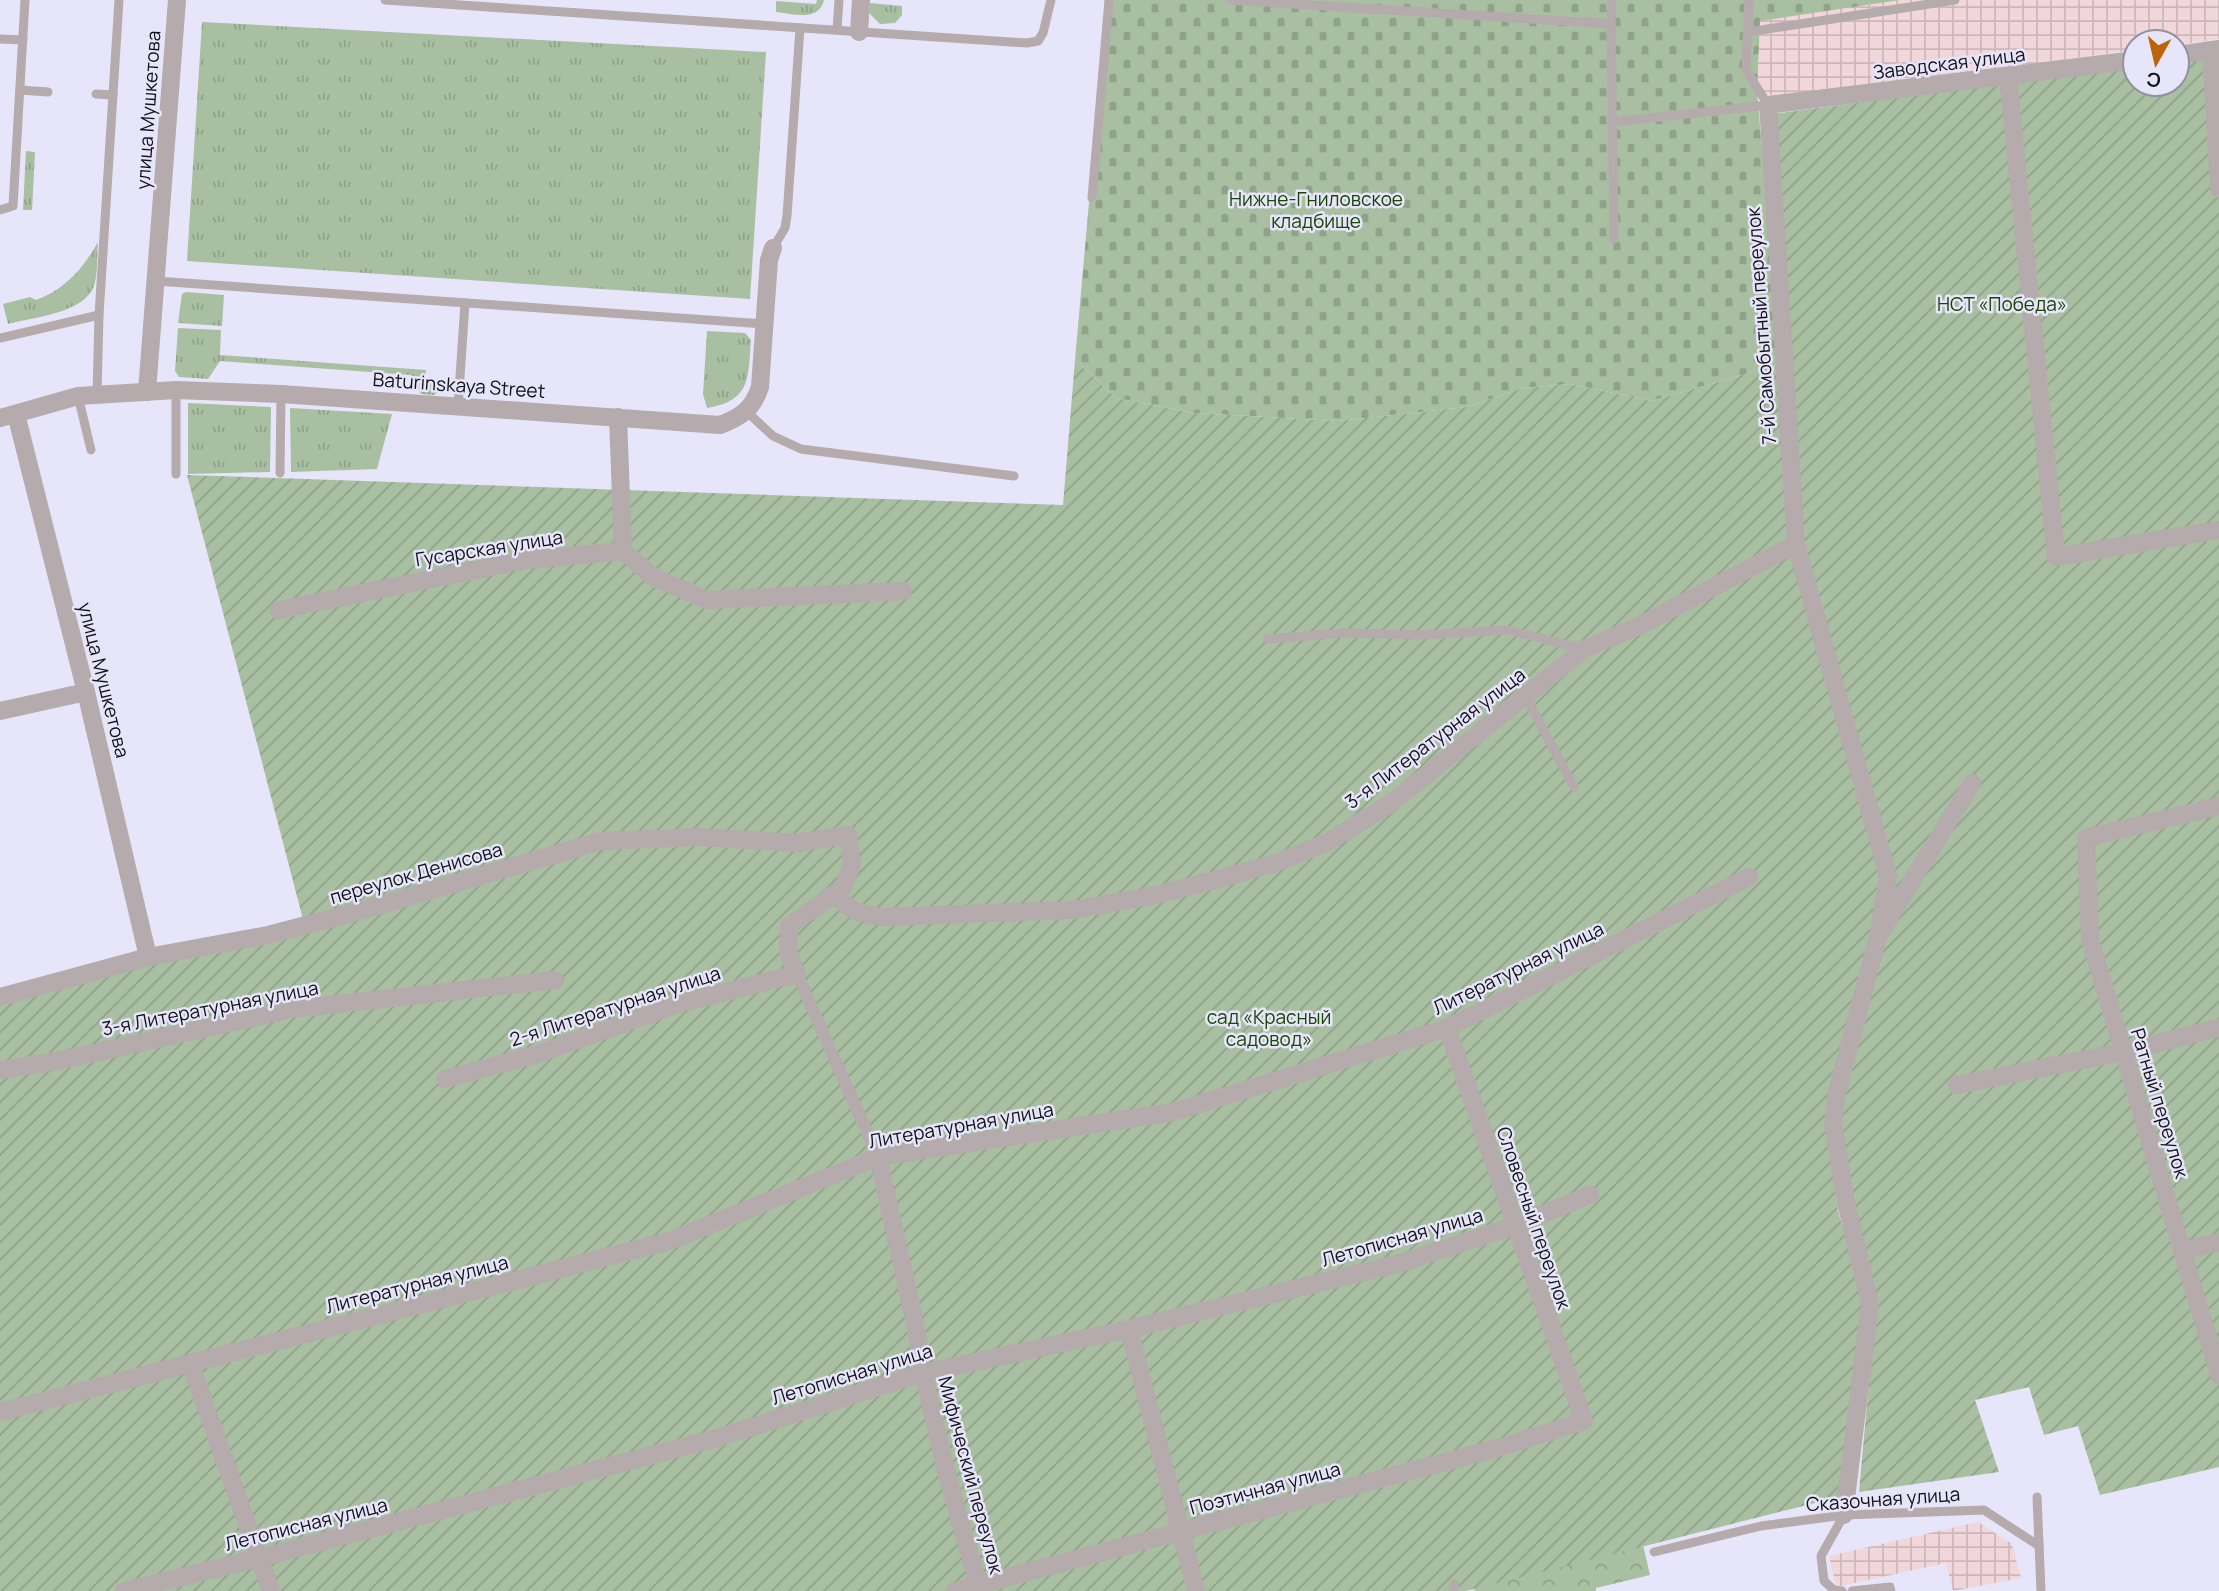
<svg xmlns="http://www.w3.org/2000/svg" width="2219" height="1591" font-family="Manrope,sans-serif">
<style>
.industrial{fill:url(#industrial-grid)}
.grass{fill:url(#grass-tufts)}
.forest{fill:url(#forest-crowns)}
.cemetery{fill:url(#cemetery-stones)}
.garden{fill:url(#garden-furrows)}
.lines{fill:none;stroke-linecap:round;stroke-linejoin:round}
.service{stroke:#b5aaac;stroke-width:9}
.pedestrian{stroke:#b5aaac;stroke-width:12}
.minor{stroke:#b5aaac;stroke-width:18}
.labels{text-anchor:middle;stroke-width:5;stroke-linejoin:round;paint-order:stroke}
.street-label{font-size:19px;fill:#131219;stroke:#e7e5fa}
.park-label{font-size:19px;fill:#184702;stroke:#e7e5fa}
</style>
<defs>
<pattern id="industrial-grid" width="8" height="8" patternUnits="userSpaceOnUse" patternTransform="scale(1.75)"><rect width="8" height="8" fill="#f1d6da"/><path d="M0 4h8M4 0v8" fill="none" stroke="#ceb7ba"/></pattern>
<pattern id="grass-tufts" width="24" height="20" patternUnits="userSpaceOnUse" patternTransform="scale(1.75)"><rect width="24" height="20" fill="#a8bfa1"/><path d="M3 7l-1-3M5 7V3M7 7l1-3M15 17l-1-3M17 17v-4M19 17l1-3" fill="none" stroke="#90a38a"/></pattern>
<pattern id="forest-crowns" width="20" height="18" patternUnits="userSpaceOnUse" patternTransform="scale(1.75)"><rect width="20" height="18" fill="#a8bfa1"/><path d="M2 6a3 3 0 1 1 6 0M12 15a3 3 0 1 1 6 0" fill="none" stroke="#90a38a"/></pattern>
<pattern id="cemetery-stones" width="16" height="16" patternUnits="userSpaceOnUse" patternTransform="scale(1.75)"><rect width="16" height="16" fill="#a8bfa1"/><path d="M2 7V4a2 2 0 0 1 4 0v3zM10 15v-3a2 2 0 0 1 4 0v3z" fill="#90a38a"/></pattern>
<pattern id="garden-furrows" width="10" height="10" patternUnits="userSpaceOnUse" patternTransform="scale(1.75)"><rect width="10" height="10" fill="#a8bfa1"/><path d="M-1 1l2-2M0 10L10 0M9 11l2-2" fill="none" stroke="#90a38a"/></pattern>
</defs>
<rect width="100%" height="100%" fill="#e7e5fa"/>
<g class="industrial">
<path d="M1900 0H2219V39L2177 45V42H2135V50L1806 94 1779 97 1757 92 1760 20Z"/>
<path d="M1978 1522 2012 1544 2021 1578 1953 1591 1946 1563 1836 1587 1829 1556Z"/>
</g>
<g class="grass">
<path d="M817 0H824C819 22 793 14 776 12V1L816 4Z"/>
<path d="M870 3 902 6V15L895 23 880 24 869 13Z"/>
<path d="M202 22 766 52 750 299 187 261Z"/>
<path d="M26 151 35 152 32 210H23Z"/>
<path d="M98 242C97 255 98 269 95 282 89 313 34 317 8 324L3 304 30 297 36 300C64 290 84 268 98 242Z"/>
<path d="M186 292 224 295 222 326 178 323 182 294Z"/>
<path d="M178 328 221 330 220 355 426 370V382L441 383 440 390 434 395 421 394 411 375 220 361 208 379 179 377 175 371Z"/>
<path d="M707 331 745 333 751 340C748 378 751 401 707 408L703 394Z"/>
<path d="M188 403 271 407 270 472 188 474Z"/>
<path d="M290 408 392 414 377 469 291 472Z"/>
</g>
<path class="forest" d="M1639 1528 1650 1575 1596 1588V1591H1473L1507 1559Z"/>
<path class="cemetery" d="M1107 0H1900L1760 21 1757 92 1781 364 1651 401 1571 384 1522 388 1466 407 1338 421 1193 413 1116 398 1075 360Z"/>
<g class="garden">
<path d="M2219 56V1467L2100 1495 2078 1426 2044 1435 2029 1387 1975 1400 1999 1472 1859 1492 1876 1304 1837 1124 1893 877 1800 544 1773 114 2135 67V84H2177V62Z"/>
<path d="M1075 360 1116 398 1193 413 1338 421 1466 407 1522 388 1571 384 1651 401 1781 364 1792 541 1880 870 1868 956 1825 1114 1838 1211 1865 1306 1839 1497 1466 1591H0V1006L150 965 305 927 187 475 1063 505Z"/>
</g>
<g class="lines">
<g class="service">
<path d="M385 0 1027 43 1038 41 1043 33 1051 0"/>
<path d="M1231 0 1611 24"/>
<path d="M1612 0 1611 24 1614 239"/>
<path d="M837 30 839 0"/>
<path d="M1748 32 1955 0"/>
<path d="M0 39 23 40"/>
<path d="M20 90 48 92"/>
<path d="M96 94 113 95"/>
<path d="M1613 122 1768 105 1746 70 1749 0"/>
<path d="M1092 198 1109 0"/>
<path d="M0 210 13 206 25 0"/>
<path d="M773 248 785 228 787 216 800 28"/>
<path d="M156 281 765 324"/>
<path d="M0 338 99 315"/>
<path d="M176 390V474"/>
<path d="M97 394 99 315 119 0"/>
<path d="M78 396 91 450"/>
<path d="M458 406 465 303"/>
<path d="M747 412 773 436 801 449 1014 476"/>
<path d="M280 473 281 394"/>
<path d="M1268 639 1343 633 1424 635 1507 630 1584 649"/>
<path d="M1525 696 1574 787"/>
<path d="M2037 1497 2041 1591"/>
<path d="M1654 1552 1761 1526 1844 1515 1984 1510 2039 1546"/>
<path d="M1453 1591 1455 1584"/>
<path d="M1842 1591 1834 1590 1824 1581 1821 1556 1844 1515"/>
<path d="M1852 1591 1890 1587 1891 1591"/>
</g>
<path class="pedestrian" d="M797 974 878 1157"/>
<g class="minor">
<path d="M859 32 861 0"/>
<path d="M2211 50 2219 189"/>
<path d="M2177 55 2219 49"/>
<path d="M2008 77 2056 557 2219 530"/>
<path d="M147 392 177 0"/>
<path d="M16 414 86 692 148 957"/>
<path d="M618 417 623 551"/>
<path d="M0 418 78 396 176 390 281 394 720 425C741 417 753 409 760 387L769 260 773 248"/>
<path d="M279 610 525 560 623 551 653 577 707 600 903 591"/>
<path d="M0 711 86 692"/>
<path d="M2219 806 2086 838 2090 939 2219 1375"/>
<path d="M831 895 857 912 882 917 1072 910 1147 897 1215 880 1273 864 1328 842 1391 803 1584 649 1639 626 1796 544"/>
<path d="M1878 936 1888 876 1796 544 1768 105 2135 60"/>
<path d="M0 997 148 957 268 935 367 909 601 841 699 837 797 843 848 835 852 864 843 888 789 926 788 952 797 974 681 1003 538 1054 445 1079"/>
<path d="M0 1070 62 1060 292 1009 555 980"/>
<path d="M1957 1085 2122 1052 2219 1028"/>
<path d="M878 1157 915 1323 923 1373 947 1474 980 1591"/>
<path d="M2182 1251 2219 1242"/>
<path d="M1129 1329 1196 1591"/>
<path d="M190 1363 271 1591"/>
<path d="M0 1412 670 1241 878 1157 1173 1112 1447 1028 1749 877"/>
<path d="M1844 1515 1870 1304 1846 1203 1833 1123 1836 1097 1878 936 1972 783"/>
<path d="M124 1591 260 1558 717 1438 923 1373 1129 1329 1401 1263 1514 1226 1590 1195"/>
<path d="M955 1591 1498 1448 1584 1421 1447 1028"/>
</g>
</g>
<g class="labels">
<g class="street-label">
<text transform="translate(1949 63) rotate(-7)" y="7">Заводская улица</text>
<text transform="translate(148 110) rotate(-86)" y="7">улица Мушкетова</text>
<text transform="translate(1761 326) rotate(-94)" y="7">7-й Самобытный переулок</text>
<text transform="translate(459 385) rotate(4)" y="7">Baturinskaya Street</text>
<text transform="translate(489 548) rotate(-9)" y="7">Гусарская улица</text>
<text transform="translate(104 680) rotate(76)" y="7">улица Мушкетова</text>
<text transform="translate(1435 738) rotate(-37)" y="7">3-я Литературная улица</text>
<text transform="translate(416 873) rotate(-16)" y="7">переулок Денисова</text>
<text transform="translate(1518 968) rotate(-26)" y="7">Литературная улица</text>
<text transform="translate(615 1006) rotate(-18)" y="7">2-я Литературная улица</text>
<text transform="translate(210 1008) rotate(-11)" y="7">3-я Литературная улица</text>
<text transform="translate(2160 1103) rotate(73)" y="7">Ратный переулок</text>
<text transform="translate(961 1125) rotate(-10)" y="7">Литературная улица</text>
<text transform="translate(1534 1218) rotate(71)" y="7">Словесный переулок</text>
<text transform="translate(1402 1237) rotate(-16)" y="7">Летописная улица</text>
<text transform="translate(417 1284) rotate(-14)" y="7">Литературная улица</text>
<text transform="translate(852 1374) rotate(-17)" y="7">Летописная улица</text>
<text transform="translate(971 1475) rotate(75)" y="7">Мифический переулок</text>
<text transform="translate(1265 1488) rotate(-15)" y="7">Поэтичная улица</text>
<text transform="translate(1883 1499) rotate(-4)" y="7">Сказочная улица</text>
<text transform="translate(306 1524) rotate(-14)" y="7">Летописная улица</text>
</g>
<g class="park-label">
<text x="1316" y="206">Нижне-Гниловское<tspan x="1316" dy="22">кладбище</tspan></text>
<text x="2002" y="311">НСТ «Победа»</text>
<text x="1269" y="1024">сад «Красный<tspan x="1269" dy="22">садовод»</tspan></text>
</g>
</g>
<g transform="translate(2156 63) rotate(188)"><circle r="33" fill="#e7e5fa" stroke="#9291a0" stroke-width="2"/>
<path d="M0-5L12 26L0 18L-12 26Z" fill="#be6408"/>
<text y="-10" font-size="19" font-weight="bold" text-anchor="middle" fill="#131219">С</text>
</g>
</svg>
